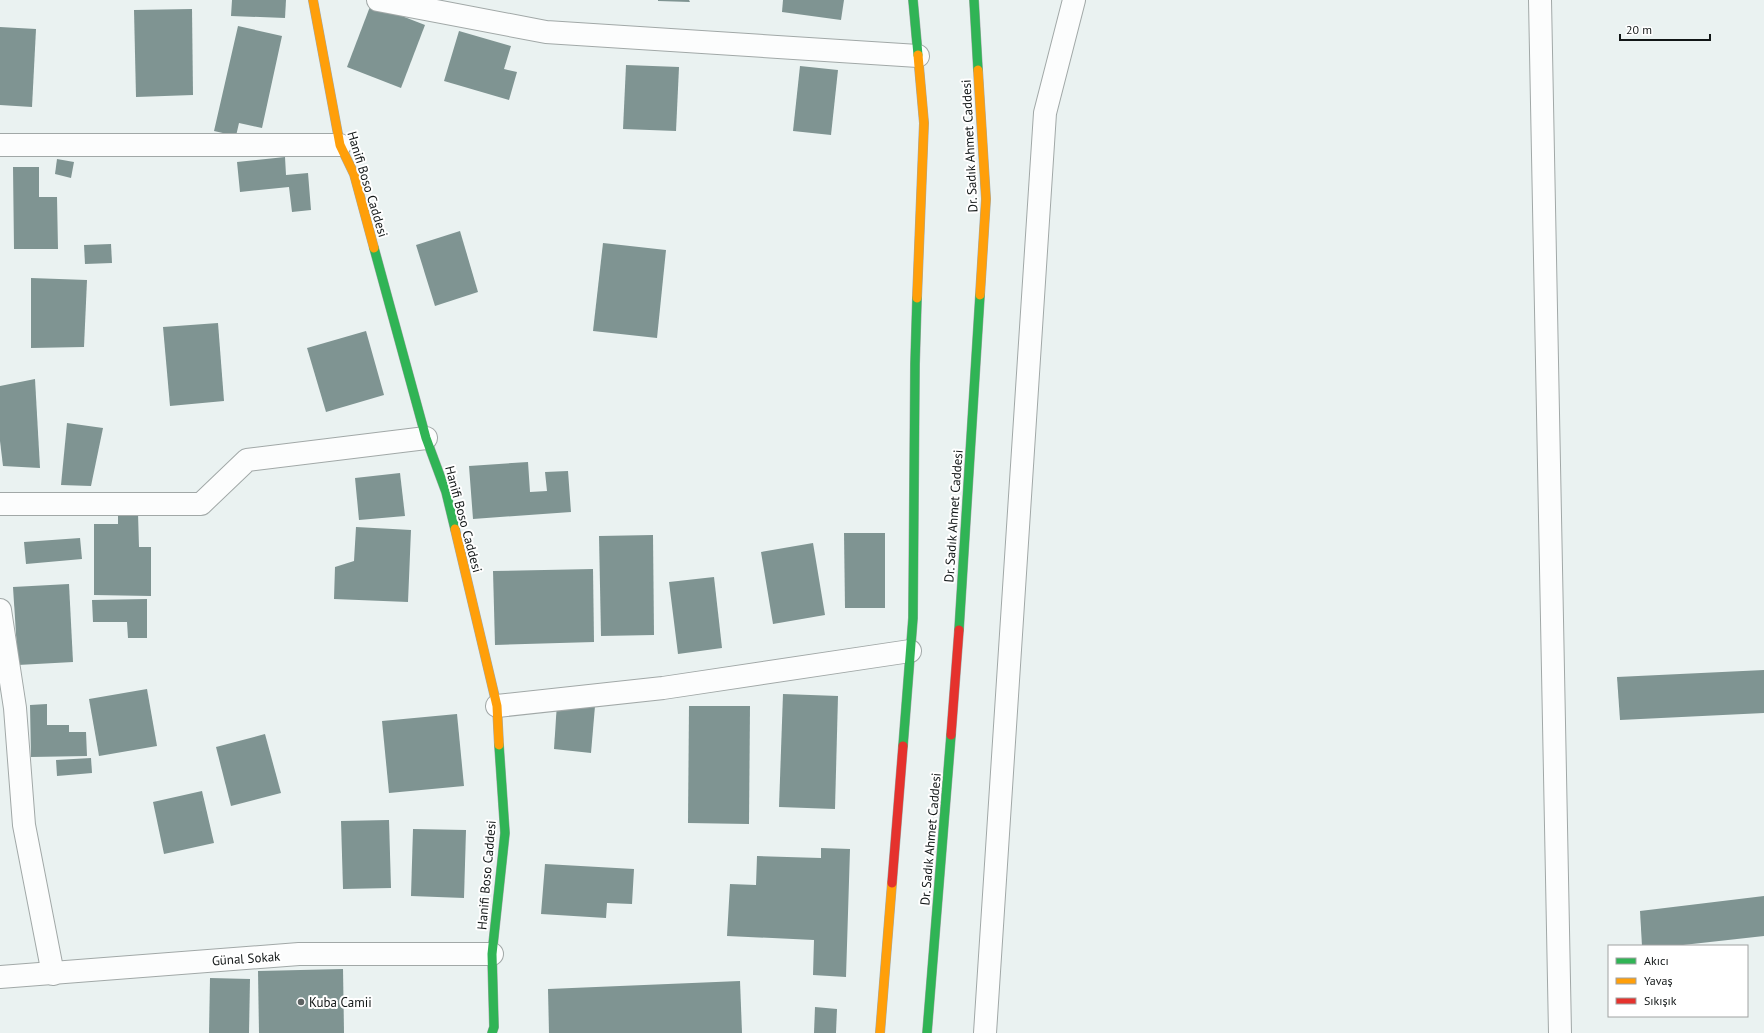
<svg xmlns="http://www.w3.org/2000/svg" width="1764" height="1033" font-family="'PT Sans',sans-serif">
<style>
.building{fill:#7f9492}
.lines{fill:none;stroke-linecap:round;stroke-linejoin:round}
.street-casing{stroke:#a1a8a7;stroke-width:24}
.fast-casing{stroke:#a1a8a7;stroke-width:10}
.slow-casing{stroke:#a1a8a7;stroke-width:10}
.jam-casing{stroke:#a1a8a7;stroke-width:10}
.street{stroke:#fcfdfd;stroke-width:22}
.fast{stroke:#30b455;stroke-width:9}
.slow{stroke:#ff9f0a;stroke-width:9}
.jam{stroke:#e5322d;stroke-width:9}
.poi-dot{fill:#5d6363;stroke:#fff;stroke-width:1.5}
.labels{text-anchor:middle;stroke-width:4;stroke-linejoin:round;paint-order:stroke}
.street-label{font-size:13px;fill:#111616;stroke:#fff}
.poi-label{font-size:13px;fill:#111616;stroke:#fff;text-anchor:start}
</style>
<rect width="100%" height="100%" fill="#eaf2f1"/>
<g class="building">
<path d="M232 0H286L285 18 231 16Z"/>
<path d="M658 0H689L690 2 658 1Z"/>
<path d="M783 0H844L841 20 782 12Z"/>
<path d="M371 4 425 25 401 88 347 67Z"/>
<path d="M192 9 193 95 136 97 134 10Z"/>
<path d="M238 26 282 36 262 128 239 123 236 136 214 131Z"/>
<path d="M0 27 36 29 32 107 0 105Z"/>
<path d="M459 31 511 46 504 69 517 72 509 100 444 81Z"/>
<path d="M626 65 679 67 676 131 623 129Z"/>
<path d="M800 66 838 70 831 135 793 131Z"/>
<path d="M285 157 286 175 308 173 311 210 292 212 289 187 240 192 237 162Z"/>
<path d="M57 159 74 162 71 178 55 174Z"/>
<path d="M13 167H39V197H57L58 249H14Z"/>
<path d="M460 231 478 292 435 306 416 245Z"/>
<path d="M603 243 666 250 657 338 593 331Z"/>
<path d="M111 244 112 263 85 264 84 245Z"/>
<path d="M31 278 87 280 84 347 31 348Z"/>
<path d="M218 323 224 401 170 406 163 327Z"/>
<path d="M366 331 384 395 326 412 307 348Z"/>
<path d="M35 379 40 468 3 466 0 441V386Z"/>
<path d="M67 423 103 428 91 486 61 485Z"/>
<path d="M528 462 530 492 547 491 545 472 568 471 571 512 473 519 469 466Z"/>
<path d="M400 473 405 516 359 520 355 478Z"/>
<path d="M118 513H138L139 547H151V596L94 595V524H118Z"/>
<path d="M356 527 411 530 408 602 334 599 335 567 354 561Z"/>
<path d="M844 533H885V608H845Z"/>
<path d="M653 535 654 635 601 636 599 536Z"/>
<path d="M80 538 82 559 26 564 24 542Z"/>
<path d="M813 543 825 615 773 624 761 552Z"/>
<path d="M593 569 594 642 495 645 493 571Z"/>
<path d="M714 577 722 648 678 654 669 582Z"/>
<path d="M69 584 73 662 18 665 13 587Z"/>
<path d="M147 599V638H128L127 622H93L92 600Z"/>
<path d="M1764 670V713L1620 720 1617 677Z"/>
<path d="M147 689 157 746 99 756 89 699Z"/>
<path d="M783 694 838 696 835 809 779 807Z"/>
<path d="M557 703 595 706 591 753 554 749Z"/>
<path d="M47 704V725H69V732H86L87 756 31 757 30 705Z"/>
<path d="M689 706H750L749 824 688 823Z"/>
<path d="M457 714 464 786 389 793 382 721Z"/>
<path d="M265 734 281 793 231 806 216 747Z"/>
<path d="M91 758 92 773 57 776 56 760Z"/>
<path d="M202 791 214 843 164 854 153 802Z"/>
<path d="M389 820 391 888 343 889 341 821Z"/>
<path d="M413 829 466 830 464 898 411 896Z"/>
<path d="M821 848 850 849 846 977 813 975 814 940 727 936 730 884 756 885 757 856 821 858Z"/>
<path d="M545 864 634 869 632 904 607 903 606 918 541 914Z"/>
<path d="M1764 896V936L1674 946H1642L1640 911Z"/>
<path d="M343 969 344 1033H259L258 971Z"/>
<path d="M210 978 250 979 249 1033H209Z"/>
<path d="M740 981 742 1033H549L548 989Z"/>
<path d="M815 1007 837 1009 836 1033H814Z"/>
</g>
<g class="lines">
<defs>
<g id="street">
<path d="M378 0 546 32 918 56"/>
<path d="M1540 0 1560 1033"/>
<path d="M0 145H340"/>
<path d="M0 504H201L247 460 426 438"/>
<path d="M0 610 15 708 24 825 53 974"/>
<path d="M497 706 663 688 910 651"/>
<path d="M0 977 299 954H492"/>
<path d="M985 1033 1045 113 1074 0"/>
</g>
<g id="fast">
<path d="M913 0 918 55"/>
<path d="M974 0 978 70"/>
<path d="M374 248 426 438 446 492 455 529"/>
<path d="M959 630 980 295"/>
<path d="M903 746 913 618 915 364 917 298"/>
<path d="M492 1033 494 1027 492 954 505 833 499 745"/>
<path d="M927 1033 951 735"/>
</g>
<g id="slow">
<path d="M313 0 340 145 354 174 374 248"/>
<path d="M978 70 986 199 980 295"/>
<path d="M917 298 924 123 918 55"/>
<path d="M455 529 497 706 499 745"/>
<path d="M880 1033 892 883"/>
</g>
<g id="jam">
<path d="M951 735 959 630"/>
<path d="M892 883 903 746"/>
</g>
</defs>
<use href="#street" class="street-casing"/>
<use href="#fast" class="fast-casing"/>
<use href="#slow" class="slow-casing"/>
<use href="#jam" class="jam-casing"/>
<use href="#street" class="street"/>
<use href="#fast" class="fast"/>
<use href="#slow" class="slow"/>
<use href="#jam" class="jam"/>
</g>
<circle class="poi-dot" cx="301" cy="1002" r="4"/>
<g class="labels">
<g class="street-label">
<text transform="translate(969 146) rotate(-93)" y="5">Dr. Sadık Ahmet Caddesi</text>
<text transform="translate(368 184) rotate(73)" y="5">Hanifi Boso Caddesi</text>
<text transform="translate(953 516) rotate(-86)" y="5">Dr. Sadık Ahmet Caddesi</text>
<text transform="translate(464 519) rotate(75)" y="5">Hanifi Boso Caddesi</text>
<text transform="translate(930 839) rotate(-85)" y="5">Dr. Sadık Ahmet Caddesi</text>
<text transform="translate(486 875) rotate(-85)" y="5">Hanifi Boso Caddesi</text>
<text transform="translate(246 958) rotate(-4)" y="5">Günal Sokak</text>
</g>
<g class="poi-label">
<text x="309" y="1007">Kuba Camii</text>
</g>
</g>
<rect x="1608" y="945" width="140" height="72" fill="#ffffff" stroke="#a0a2a2"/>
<rect x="1616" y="958" width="20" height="6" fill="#30b455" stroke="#a0a2a2"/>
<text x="1644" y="965" font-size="12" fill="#111616">Akıcı</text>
<rect x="1616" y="978" width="20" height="6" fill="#ff9f0a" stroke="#a0a2a2"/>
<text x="1644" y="985" font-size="12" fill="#111616">Yavaş</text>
<rect x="1616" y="998" width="20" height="6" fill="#e5322d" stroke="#a0a2a2"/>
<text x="1644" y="1005" font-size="12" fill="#111616">Sıkışık</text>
<path d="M1620 34v6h90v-6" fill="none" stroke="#111616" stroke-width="2"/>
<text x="1626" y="34" font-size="12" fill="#111616" stroke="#ffffff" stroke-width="3" paint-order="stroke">20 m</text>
</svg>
